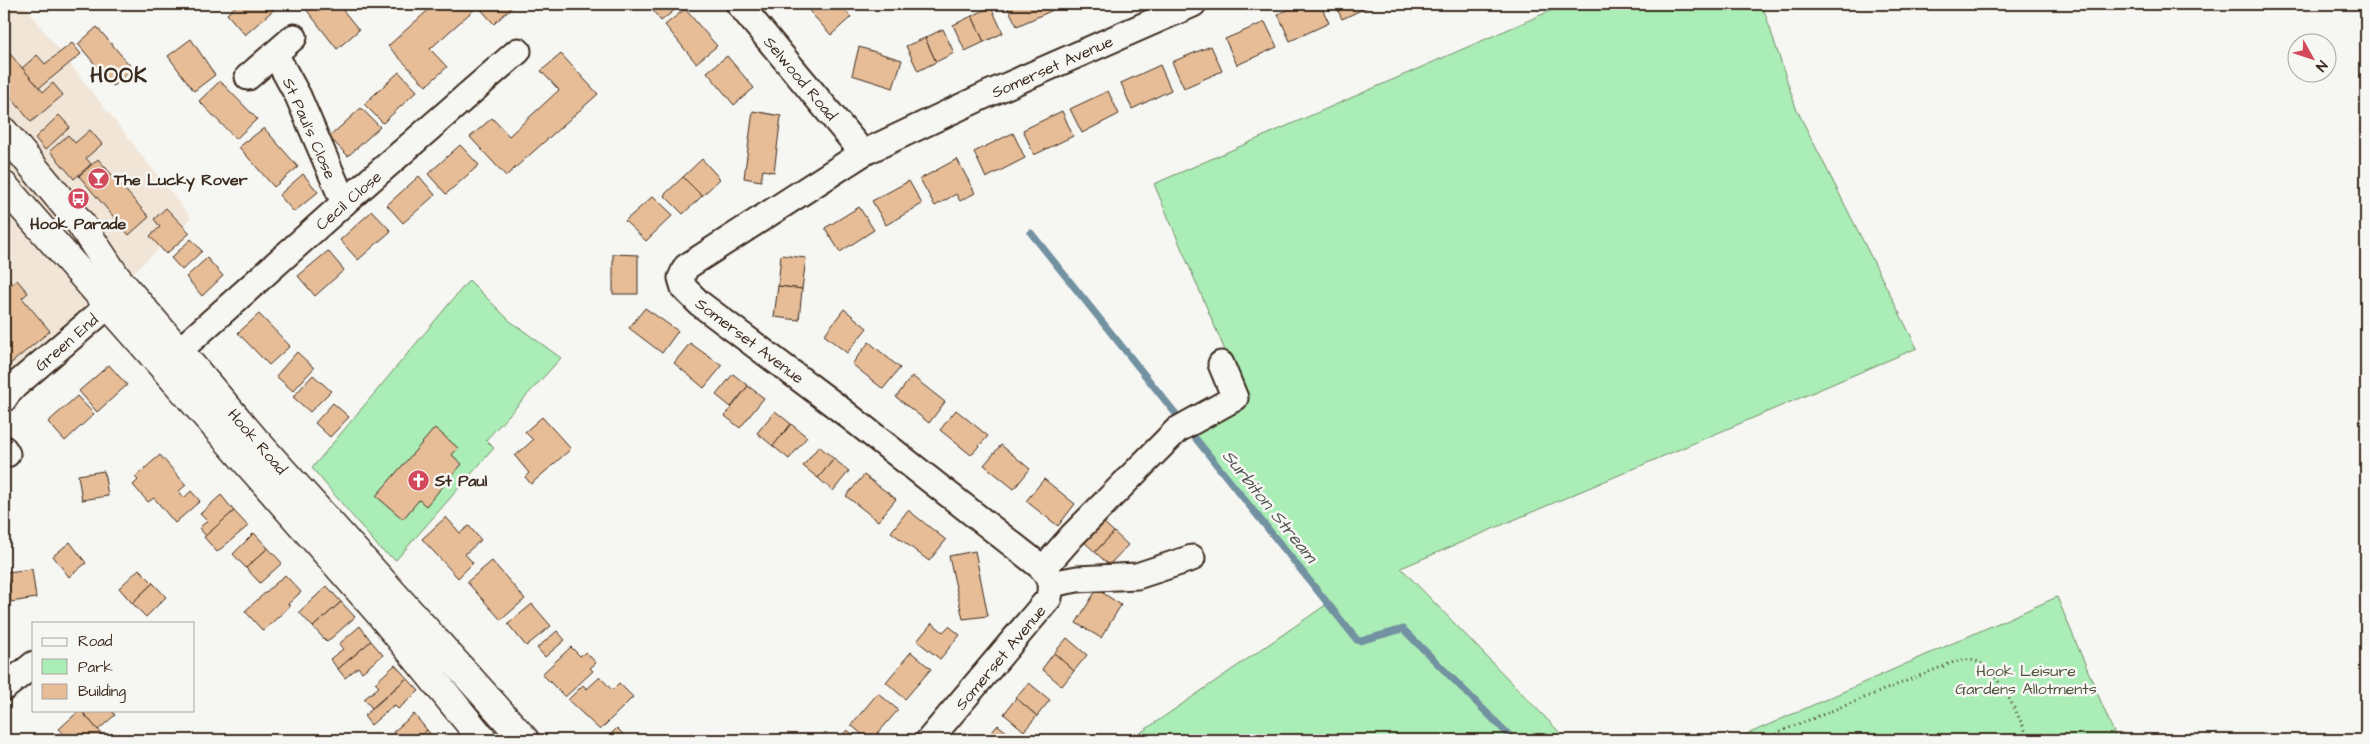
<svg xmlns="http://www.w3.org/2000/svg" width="2370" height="744" font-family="'Architects Daughter',sans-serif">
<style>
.built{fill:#f1e5d7}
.green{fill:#abedb6;stroke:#738c6a}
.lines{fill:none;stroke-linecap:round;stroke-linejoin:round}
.stream{stroke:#7291a1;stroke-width:7}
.building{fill:#e6bd97;stroke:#3b2a1e}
.minor-casing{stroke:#3b2a1e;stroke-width:29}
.highway-casing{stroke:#3b2a1e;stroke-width:31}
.path{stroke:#3b2a1e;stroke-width:3;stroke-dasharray:1 4;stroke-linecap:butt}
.minor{stroke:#f6f6f2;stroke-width:25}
.highway{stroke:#f6f6f2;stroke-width:28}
.labels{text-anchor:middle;stroke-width:5;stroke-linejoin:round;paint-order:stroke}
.street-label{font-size:16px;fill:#3b2a1e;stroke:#f6f6f2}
.poi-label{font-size:16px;font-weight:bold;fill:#3b2a1e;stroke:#f6f6f2;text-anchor:start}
.park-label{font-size:16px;fill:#51513c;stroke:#f6f6f2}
.water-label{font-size:18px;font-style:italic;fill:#525554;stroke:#f6f6f2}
.district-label{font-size:21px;font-weight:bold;letter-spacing:1px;fill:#3b2a1e;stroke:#f6f6f2}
</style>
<rect width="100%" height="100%" fill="#f6f6f2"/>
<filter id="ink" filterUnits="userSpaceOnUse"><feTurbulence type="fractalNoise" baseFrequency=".02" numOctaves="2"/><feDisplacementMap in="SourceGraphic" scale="10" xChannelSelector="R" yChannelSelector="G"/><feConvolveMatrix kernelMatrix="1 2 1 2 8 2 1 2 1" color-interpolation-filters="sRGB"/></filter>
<g filter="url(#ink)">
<path class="built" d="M4 4H23L191 218 10 390 4 382Z"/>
<g class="green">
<path d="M1566 4H1762L1796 108 1917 348 1401 568 1567 740H1130L1330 602 1189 429 1247 402 1154 184Z"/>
<path d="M469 280 510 321 561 358 486 440 494 448 396 560 381 550 312 468Z"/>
<path d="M2057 597 2117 740H1734Z"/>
</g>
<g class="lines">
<path class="stream" d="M1031 233 1357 640 1360 641 1403 629 1514 740"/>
</g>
<g class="building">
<path d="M238 4H277L279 5 245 35 227 14Z"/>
<path d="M302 4H338L359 30 337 49Z"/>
<path d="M435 4H515L494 24 478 6 430 49 447 67 426 86 388 46Z"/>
<path d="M648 4H682L661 21Z"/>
<path d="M803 4H839L851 17 831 35Z"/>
<path d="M1006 4H1050L1053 10 1017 26Z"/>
<path d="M1301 4H1320L1329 23 1290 41 1278 14Z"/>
<path d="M1335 4H1374L1342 19Z"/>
<path d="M991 7 1003 33 984 42 972 16Z"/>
<path d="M685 9 717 46 696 63 665 25Z"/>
<path d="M972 16 984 42 965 51 953 25Z"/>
<path d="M1265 22 1277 47 1237 65 1225 39Z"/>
<path d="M97 27 133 69 113 86 78 44Z"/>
<path d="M943 29 954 53 936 62 925 38Z"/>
<path d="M925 38 936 62 918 71 906 46Z"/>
<path d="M191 39 215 75 194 91 168 56Z"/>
<path d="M72 43 81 54 39 88 22 68 37 55 45 64Z"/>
<path d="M1211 46 1222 71 1184 88 1172 62Z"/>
<path d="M4 47 43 92 53 83 63 95 31 122 4 89Z"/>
<path d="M859 47 902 60 893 88 852 75Z"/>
<path d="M561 54 598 94 506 176 470 137 492 118 509 136 559 90 541 71Z"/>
<path d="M727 56 754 88 734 105 707 72Z"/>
<path d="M1160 65 1171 90 1132 109 1121 83Z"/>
<path d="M399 72 417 91 383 123 364 104Z"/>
<path d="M220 81 257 119 236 139 199 101Z"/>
<path d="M1108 91 1119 114 1082 133 1070 109Z"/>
<path d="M361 108 380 127 348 156 329 137Z"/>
<path d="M753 111 781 116 774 172 763 170 761 181 744 178Z"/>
<path d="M1062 111 1073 136 1034 155 1023 130Z"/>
<path d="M59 115 70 127 45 150 35 138Z"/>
<path d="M264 128 298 167 274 187 239 147Z"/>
<path d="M90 130 102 144 86 158 91 164 74 179 50 151 68 135 75 143Z"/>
<path d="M1013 133 1025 158 986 178 974 152Z"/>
<path d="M460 145 479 165 446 194 428 174Z"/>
<path d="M98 159 149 217 129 235 79 176Z"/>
<path d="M702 159 720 179 702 196 683 177Z"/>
<path d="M957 159 975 193 960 201 956 194 935 206 920 179Z"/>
<path d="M303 174 318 192 294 212 279 195Z"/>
<path d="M419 176 435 195 403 223 387 205Z"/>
<path d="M683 177 702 196 683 214 664 195Z"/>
<path d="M909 181 922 204 886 225 872 201Z"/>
<path d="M653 196 673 215 646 241 625 221Z"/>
<path d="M859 207 874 230 840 252 825 228Z"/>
<path d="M166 208 190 233 166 254 150 236 160 227 154 219Z"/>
<path d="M372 211 391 231 358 260 340 240Z"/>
<path d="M191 239 202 251 182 270 171 258Z"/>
<path d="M328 251 344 270 315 296 298 276Z"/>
<path d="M613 254 638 255V294H613Z"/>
<path d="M781 255 806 258 802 289 778 286Z"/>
<path d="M207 258 223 276 202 296 186 277Z"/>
<path d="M4 273 12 284 17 280 28 293 22 298 50 331 4 369Z"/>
<path d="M778 286 802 289 799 320 774 317Z"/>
<path d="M645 308 678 331 662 353 629 328Z"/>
<path d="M844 309 867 328 847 353 824 335Z"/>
<path d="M259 314 290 346 269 365 238 333Z"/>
<path d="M869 342 900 368 883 389 852 364Z"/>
<path d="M690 343 722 366 704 388 674 363Z"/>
<path d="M297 352 314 368 293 391 276 376Z"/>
<path d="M109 365 127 385 97 412 79 391Z"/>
<path d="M733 374 748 386 731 407 716 395Z"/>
<path d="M313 375 331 391 310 412 293 397Z"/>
<path d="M912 376 945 402 929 423 896 397Z"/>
<path d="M748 386 764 398 740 428 725 416Z"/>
<path d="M77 396 94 414 65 441 48 422Z"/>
<path d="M333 403 349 417 330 437 315 423Z"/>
<path d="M956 410 988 436 971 455 940 430Z"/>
<path d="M775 411 791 424 773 446 757 433Z"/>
<path d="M542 417 571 449 531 484 525 477 529 473 515 456 533 440 525 432Z"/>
<path d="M791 424 807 437 789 459 773 446Z"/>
<path d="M435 428 458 448 452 455 462 464 426 506 419 500 403 519 376 496Z"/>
<path d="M1001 445 1030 469 1014 489 984 465Z"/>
<path d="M819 446 834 459 818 478 803 466Z"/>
<path d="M160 455 186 485 179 491 184 498 191 491 200 501 175 523 154 498 148 502 133 485 138 480 135 477Z"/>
<path d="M834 459 849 471 833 491 818 478Z"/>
<path d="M104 471 108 496 82 500 78 475Z"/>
<path d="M864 475 896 499 878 521 846 496Z"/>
<path d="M1044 479 1075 504 1058 526 1026 501Z"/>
<path d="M221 495 234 511 206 536 199 528 207 521 200 514Z"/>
<path d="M908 510 946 540 929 561 891 532Z"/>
<path d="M234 511 248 526 217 552 204 537Z"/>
<path d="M446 517 460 533 469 526 481 540 465 554 473 563 458 578 422 539Z"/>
<path d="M1099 518 1114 532 1095 552 1081 539Z"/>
<path d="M1114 532 1128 545 1109 565 1095 552Z"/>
<path d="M254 533 268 548 246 568 233 554Z"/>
<path d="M70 542 86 563 69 577 53 556Z"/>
<path d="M268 548 282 563 260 583 246 568Z"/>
<path d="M975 551 988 616 963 619 949 556Z"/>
<path d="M492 561 525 599 501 620 467 582Z"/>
<path d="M32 569 36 598 11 602 7 572Z"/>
<path d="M139 569 153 583 132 603 119 588Z"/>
<path d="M285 575 301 592 288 604 290 606 263 631 245 611Z"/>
<path d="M153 583 166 597 146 617 132 603Z"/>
<path d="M327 586 341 602 313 627 299 612Z"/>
<path d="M1097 589 1121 605 1101 638 1076 623Z"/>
<path d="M341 602 355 617 327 642 313 627Z"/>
<path d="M532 604 551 626 526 646 508 624Z"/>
<path d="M932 623 943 632 949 626 960 635 940 659 917 641Z"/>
<path d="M360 626 371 641 338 669 330 659 343 649 339 644Z"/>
<path d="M557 631 565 640 545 657 537 648Z"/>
<path d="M1067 638 1087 655 1074 671 1054 653Z"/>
<path d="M371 641 383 655 362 672 358 667 345 678 338 669Z"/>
<path d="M571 647 580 656 586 652 596 663 590 668 593 671 565 697 542 674Z"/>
<path d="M911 652 931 669 905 699 886 682Z"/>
<path d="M1054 653 1074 671 1062 686 1042 669Z"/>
<path d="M395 665 407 678 372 708 364 699 379 687 375 683Z"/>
<path d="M600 677 612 690 619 683 633 697 600 730 568 700 583 685 587 689Z"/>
<path d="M407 678 419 691 398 709 394 705 371 725 364 716Z"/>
<path d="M1029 683 1050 700 1037 716 1016 698Z"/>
<path d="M878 693 898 710 872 740H869L851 725Z"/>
<path d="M1016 698 1037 716 1024 731 1004 714Z"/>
<path d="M80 710 105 737 102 740H69L59 729Z"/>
<path d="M81 710H111L115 715 98 730Z"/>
<path d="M414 714 427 730 416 740H400L393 732Z"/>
<path d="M998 725 1015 739V740H985Z"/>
<path d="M617 728 629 740H605Z"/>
<path d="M427 730 436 740H416Z"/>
<path d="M847 730 861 740H838Z"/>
</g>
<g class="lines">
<defs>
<g id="minor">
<path d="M739 4 863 153"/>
<path d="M275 54 298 96 344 203"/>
<path d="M248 77 294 37"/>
<path d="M180 350 344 203 518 51"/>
<path d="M4 399 10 390 108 306"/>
<path d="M4 449 7 454"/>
<path d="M1043 569 1072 536 1177 430 1235 398 1221 364"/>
<path d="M1051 584 1077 579 1137 576 1192 558"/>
<path d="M4 688 34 664"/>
<path d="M929 740 1049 598C1052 584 1050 578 1041 567L836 406 699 303 684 288 681 278 686 267 863 153 986 95 1193 4"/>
</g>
<g id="highway">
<path d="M4 132 81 224 116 277 255 440 525 740"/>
<path d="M4 186 381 615 483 740"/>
</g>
</defs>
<use href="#minor" class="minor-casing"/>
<use href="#highway" class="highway-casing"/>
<path class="path" d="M1768 740 1779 732 1954 662C1962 660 1970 658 1978 662 2000 672 2019 719 2030 740"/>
<use href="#minor" class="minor"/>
<use href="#highway" class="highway"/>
</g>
</g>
<defs>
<symbol id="bar-disc" viewBox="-11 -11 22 22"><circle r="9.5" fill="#d1495b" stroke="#f6f6f2"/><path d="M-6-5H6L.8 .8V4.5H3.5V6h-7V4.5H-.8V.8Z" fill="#fff"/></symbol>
<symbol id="bus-disc" viewBox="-11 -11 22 22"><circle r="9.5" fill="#d1495b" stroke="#f6f6f2"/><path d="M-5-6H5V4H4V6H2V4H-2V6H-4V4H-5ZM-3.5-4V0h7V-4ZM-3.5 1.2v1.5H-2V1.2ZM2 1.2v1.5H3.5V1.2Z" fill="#fff"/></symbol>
<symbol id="church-disc" viewBox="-11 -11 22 22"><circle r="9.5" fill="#d1495b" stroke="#f6f6f2"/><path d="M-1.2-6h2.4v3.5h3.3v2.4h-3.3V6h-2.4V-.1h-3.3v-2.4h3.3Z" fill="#fff"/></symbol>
</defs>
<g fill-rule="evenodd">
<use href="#bar-disc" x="86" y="166" width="25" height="25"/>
<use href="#bus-disc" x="66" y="186" width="25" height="25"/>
<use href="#church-disc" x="406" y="468" width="25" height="25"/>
</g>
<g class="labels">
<g class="street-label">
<text transform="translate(1052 66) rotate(-24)" y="6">Somerset Avenue</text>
<text transform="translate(801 78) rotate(50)" y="6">Selwood Road</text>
<text transform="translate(310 128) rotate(66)" y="6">St Paul's Close</text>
<text transform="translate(348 200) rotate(-41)" y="6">Cecil Close</text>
<text transform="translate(750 340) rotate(37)" y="6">Somerset Avenue</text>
<text transform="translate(66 342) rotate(-41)" y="6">Green End</text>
<text transform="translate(258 441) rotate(49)" y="6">Hook Road</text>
<text transform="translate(1000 657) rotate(-50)" y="6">Somerset Avenue</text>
</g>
<g class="poi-label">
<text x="114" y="185">The Lucky Rover</text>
<text x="78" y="229" text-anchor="middle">Hook Parade</text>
<text x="435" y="486">St Paul</text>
</g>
<g class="park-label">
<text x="2026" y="676">Hook Leisure<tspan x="2026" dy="18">Gardens Allotments</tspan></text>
</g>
<g class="water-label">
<text transform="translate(1270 506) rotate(51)" y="6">Surbiton Stream</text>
</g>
<g class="district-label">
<text x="119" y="82">HOOK</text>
</g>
</g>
<rect width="2370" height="744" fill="none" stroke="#f6f6f2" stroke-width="20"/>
<rect x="10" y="10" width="2350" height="724" fill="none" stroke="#3b2a1e" stroke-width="2" filter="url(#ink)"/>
<rect x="32" y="622" width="162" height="90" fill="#f6f6f2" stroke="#aba49d"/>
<rect x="42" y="638" width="25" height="8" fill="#f6f6f2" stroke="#aba49d"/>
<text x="78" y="646" font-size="15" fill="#3b2a1e">Road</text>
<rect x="42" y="659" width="25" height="15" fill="#abedb6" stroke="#aba49d"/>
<text x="78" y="672" font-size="15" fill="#3b2a1e">Park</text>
<rect x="42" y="684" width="25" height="15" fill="#e6bd97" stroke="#aba49d"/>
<text x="78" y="696" font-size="15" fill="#3b2a1e">Building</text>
<g transform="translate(2312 58) rotate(130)"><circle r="24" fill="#f6f6f2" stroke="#aba49d"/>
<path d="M0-4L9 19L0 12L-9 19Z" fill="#d1495b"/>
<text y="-8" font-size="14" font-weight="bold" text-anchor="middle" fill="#3b2a1e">N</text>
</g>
</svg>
